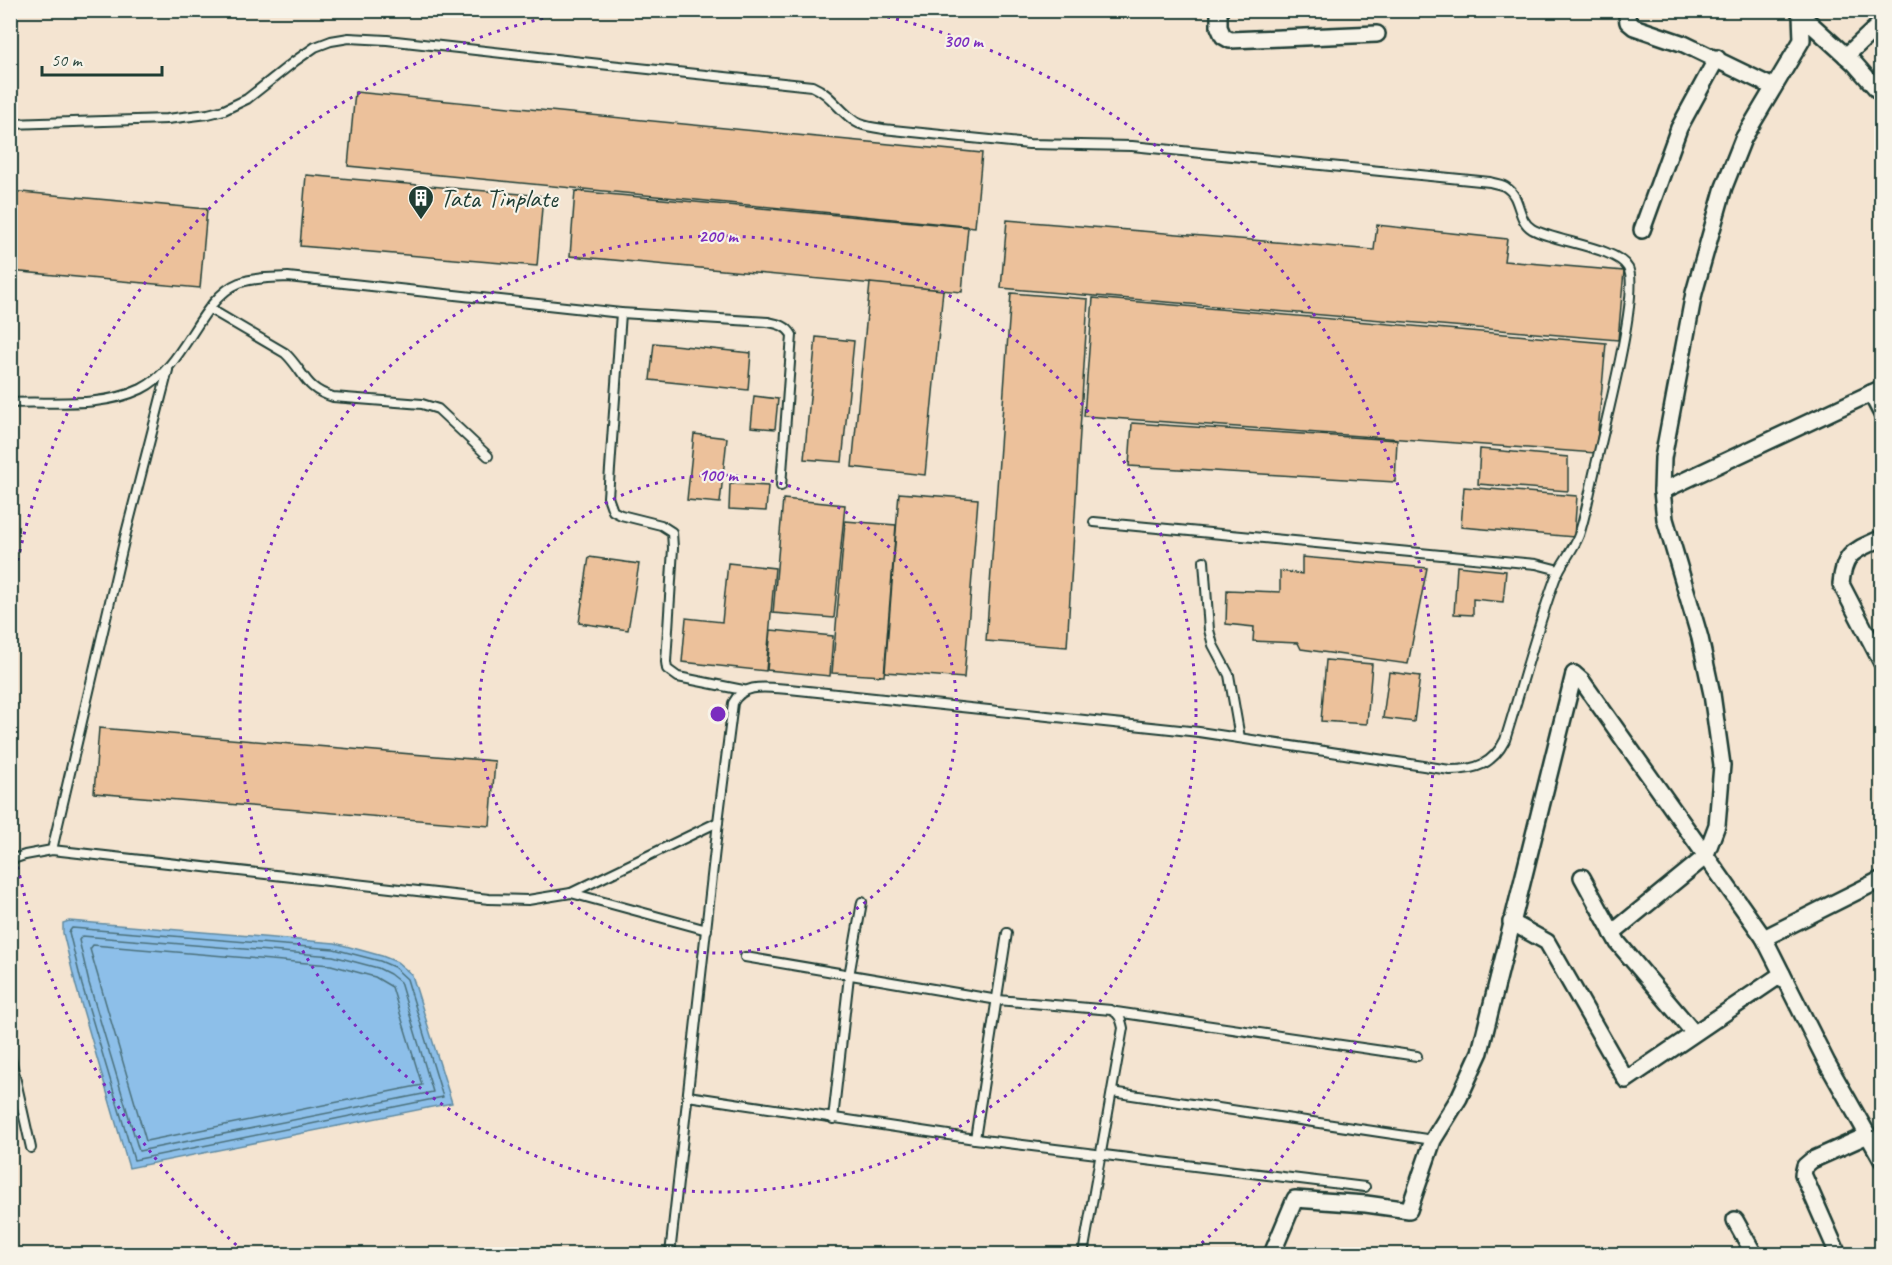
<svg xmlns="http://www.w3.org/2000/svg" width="1892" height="1265" font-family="Caveat,sans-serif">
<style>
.water{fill:#8dbfe9;stroke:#618ba1;stroke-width:1.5}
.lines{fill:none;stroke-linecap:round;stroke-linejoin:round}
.shore{stroke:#4b717c;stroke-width:1.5}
.building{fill:#ecc19b;stroke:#1f3d34;stroke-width:1.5}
.service-casing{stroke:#1f3d34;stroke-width:12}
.minor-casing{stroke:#1f3d34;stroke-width:20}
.service{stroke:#f7f3e8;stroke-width:8}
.minor{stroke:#f7f3e8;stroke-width:15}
.ring{fill:none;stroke:#7b2cbf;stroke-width:3;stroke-dasharray:3 6}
.labels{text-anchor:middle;stroke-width:4.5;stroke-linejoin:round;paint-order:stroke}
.poi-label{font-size:26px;fill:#1f3d34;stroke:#f7f3e8;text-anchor:start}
.centre{fill:#7b2cbf;stroke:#f7f3e8;stroke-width:3}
.ring-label{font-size:18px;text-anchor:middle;font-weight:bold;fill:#7b2cbf;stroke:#f7f3e8;stroke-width:4.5;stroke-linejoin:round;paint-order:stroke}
</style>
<rect width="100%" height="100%" fill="#f4e4d1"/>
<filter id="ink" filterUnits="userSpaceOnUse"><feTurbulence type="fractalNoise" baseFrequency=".0167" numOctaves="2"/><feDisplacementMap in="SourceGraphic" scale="12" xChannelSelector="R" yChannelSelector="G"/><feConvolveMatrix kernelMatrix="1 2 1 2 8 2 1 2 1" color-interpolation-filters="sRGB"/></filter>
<g filter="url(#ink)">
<path class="water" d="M69 921 335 943 382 956 397 962 412 975 452 1103 129 1168 76 986 63 933V923Z"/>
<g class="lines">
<g class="shore">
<path d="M72 928 334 949 380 961 394 967 407 979 443 1097 134 1160 82 985 69 932Z"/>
<path d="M82 936 333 956 378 968 390 974 400 982 433 1092 139 1151 89 983 79 940Z"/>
<path d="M93 945 331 965 375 977 392 987 422 1085 146 1141 90 949Z"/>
</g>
</g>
<g class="building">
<path d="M355 92 982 153 975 227 348 166Z"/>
<path d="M306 175 543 196 537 266 300 246Z"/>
<path d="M10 191 207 209 200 288 10 271Z"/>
<path d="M575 191 968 227 962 292 570 256Z"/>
<path d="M1007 220 1374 250 1377 225 1507 239 1504 261 1624 271 1618 340 1001 288Z"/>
<path d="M870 283 943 290 925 475 852 467Z"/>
<path d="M1011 293 1088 299 1067 647 986 641Z"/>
<path d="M1093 298 1606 343 1596 453 1084 416Z"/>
<path d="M816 337 854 341 842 462 804 459Z"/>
<path d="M654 343 751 353 748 390 650 380Z"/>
<path d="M754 396 778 399 775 429 751 427Z"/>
<path d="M1132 423 1397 440 1395 482 1129 466Z"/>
<path d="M694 434 727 438 720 503 687 500Z"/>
<path d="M1480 449 1568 457V491L1478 484Z"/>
<path d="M730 484 768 486 766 511 729 509Z"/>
<path d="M1464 487 1577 496 1574 537 1461 527Z"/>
<path d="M899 493 978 499 964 678 885 672Z"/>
<path d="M783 499 845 505 834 618 773 613Z"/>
<path d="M845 521 896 525 884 676 832 673Z"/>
<path d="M589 557 639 564 628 630 579 623Z"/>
<path d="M1302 557 1427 568 1408 664 1301 649 1298 643 1253 641 1254 627 1226 624 1227 590 1280 592V571L1302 574Z"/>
<path d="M728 563 775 568 766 671 682 662 686 618 722 622Z"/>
<path d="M1457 566 1506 571 1503 602 1473 599V615L1454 614Z"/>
<path d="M771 630 833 636 830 676 767 670Z"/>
<path d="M1326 660 1372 664 1367 724 1321 721Z"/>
<path d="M1389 672 1420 676 1414 722 1383 718Z"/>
<path d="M99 728 495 761 490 826 94 793Z"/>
</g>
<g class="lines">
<defs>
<g id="service">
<path d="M10 124 167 119 208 114 224 110 247 99 295 61 315 47 331 41 349 38 387 40 600 64 812 86C831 94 839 111 856 122 864 127 874 127 883 129L1029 144 1132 146 1490 182C1495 184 1503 184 1507 188 1521 197 1517 220 1532 229 1554 242 1617 247 1628 268 1641 291 1602 436 1595 469 1590 490 1586 514 1579 535 1573 551 1561 563 1555 579 1536 631 1522 686 1505 740 1493 764 1476 770 1450 770L1199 732 789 689C768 688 744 682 733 703L718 822 670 1254"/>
<path d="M210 309 285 353C305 372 304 389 333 397L422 404 438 409 488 456"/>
<path d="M621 313 608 497 613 511 621 515 661 525 672 532 673 548 666 662 667 669 678 677 743 690"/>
<path d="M10 403C53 401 101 408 141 389 186 367 199 299 239 283 255 277 272 278 288 277L621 313 768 322C778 324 786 325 792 335L781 486"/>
<path d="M1094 522 1536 564 1559 570"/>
<path d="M1204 561 1209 630 1213 645 1229 675 1240 738"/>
<path d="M52 850 125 537 168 370"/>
<path d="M10 860 25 855 52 850 489 899 528 900 571 893 718 822"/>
<path d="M571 893 707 930"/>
<path d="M745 957 998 1000 1111 1010C1119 1013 1121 1019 1123 1028L1083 1254"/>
<path d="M1116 1012 1417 1056"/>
<path d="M10 1054 31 1148"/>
<path d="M1112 1092 1433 1140"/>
<path d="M688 1096 975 1139 1365 1187"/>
<path d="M833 1119 849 976 862 902"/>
<path d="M975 1139 1007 933"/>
</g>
<g id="minor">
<path d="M1219 10V27L1223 36 1230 40 1377 34"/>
<path d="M1626 10 1628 22 1634 27 1684 44 1773 87"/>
<path d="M1801 15 1855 64 1882 95"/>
<path d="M1846 56 1882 22"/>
<path d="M1642 230 1679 128 1717 58"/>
<path d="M1871 393 1882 414"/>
<path d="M1662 491 1882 388"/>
<path d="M1882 538C1855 551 1844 551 1841 584L1882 663"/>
<path d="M1574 674 1582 681 1764 938 1827 1063 1882 1160"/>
<path d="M1582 877 1618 943 1694 1033"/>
<path d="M1511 922 1547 942 1626 1080 1782 974"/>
<path d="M1612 933 1705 857 1717 825 1722 765 1712 694 1700 638 1665 519 1662 491 1663 458 1694 293 1724 187 1743 139 1802 40 1801 15 1798 10"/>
<path d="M1764 938 1882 879"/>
<path d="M1735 1220 1754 1254"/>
<path d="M1272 1254 1295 1199 1366 1204 1409 1210 1433 1140 1459 1098 1480 1052 1574 674"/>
<path d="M1838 1254 1803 1174 1805 1166 1812 1160 1868 1135"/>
</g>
</defs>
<use href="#service" class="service-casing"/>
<use href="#minor" class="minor-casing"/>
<use href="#service" class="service"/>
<use href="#minor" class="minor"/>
</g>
</g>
<g class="ring">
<circle cx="718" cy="714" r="239"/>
<circle cx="718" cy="714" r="478"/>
<path d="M243 1251A717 717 0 0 1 11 832M11 596A717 717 0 0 1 575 11M861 11A717 717 0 0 1 1193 1251"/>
</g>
<defs>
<symbol id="building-pin" viewBox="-11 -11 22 30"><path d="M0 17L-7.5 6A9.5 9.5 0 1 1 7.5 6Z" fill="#1f3d34" stroke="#f7f3e8"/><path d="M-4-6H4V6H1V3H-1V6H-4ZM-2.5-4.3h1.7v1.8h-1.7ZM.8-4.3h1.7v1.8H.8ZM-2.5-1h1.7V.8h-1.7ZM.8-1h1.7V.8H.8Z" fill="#fff"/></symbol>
</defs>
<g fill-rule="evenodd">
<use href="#building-pin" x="406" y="183" width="30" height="40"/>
</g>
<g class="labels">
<g class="poi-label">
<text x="440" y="207">Tata Tinplate</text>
</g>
</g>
<circle cx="718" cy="714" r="9" class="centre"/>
<g class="ring-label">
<text x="963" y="47">300 m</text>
<text x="718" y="242">200 m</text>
<text x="718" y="481">100 m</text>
</g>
<rect width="1892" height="1265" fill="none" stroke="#f7f3e8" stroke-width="36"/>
<rect x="18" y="18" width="1856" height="1229" fill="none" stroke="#1f3d34" stroke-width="2" filter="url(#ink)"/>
<path d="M42 66v9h120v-9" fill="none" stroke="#1f3d34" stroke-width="3"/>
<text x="51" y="66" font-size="18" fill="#1f3d34" stroke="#f7f3e8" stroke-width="4.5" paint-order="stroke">50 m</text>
</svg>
